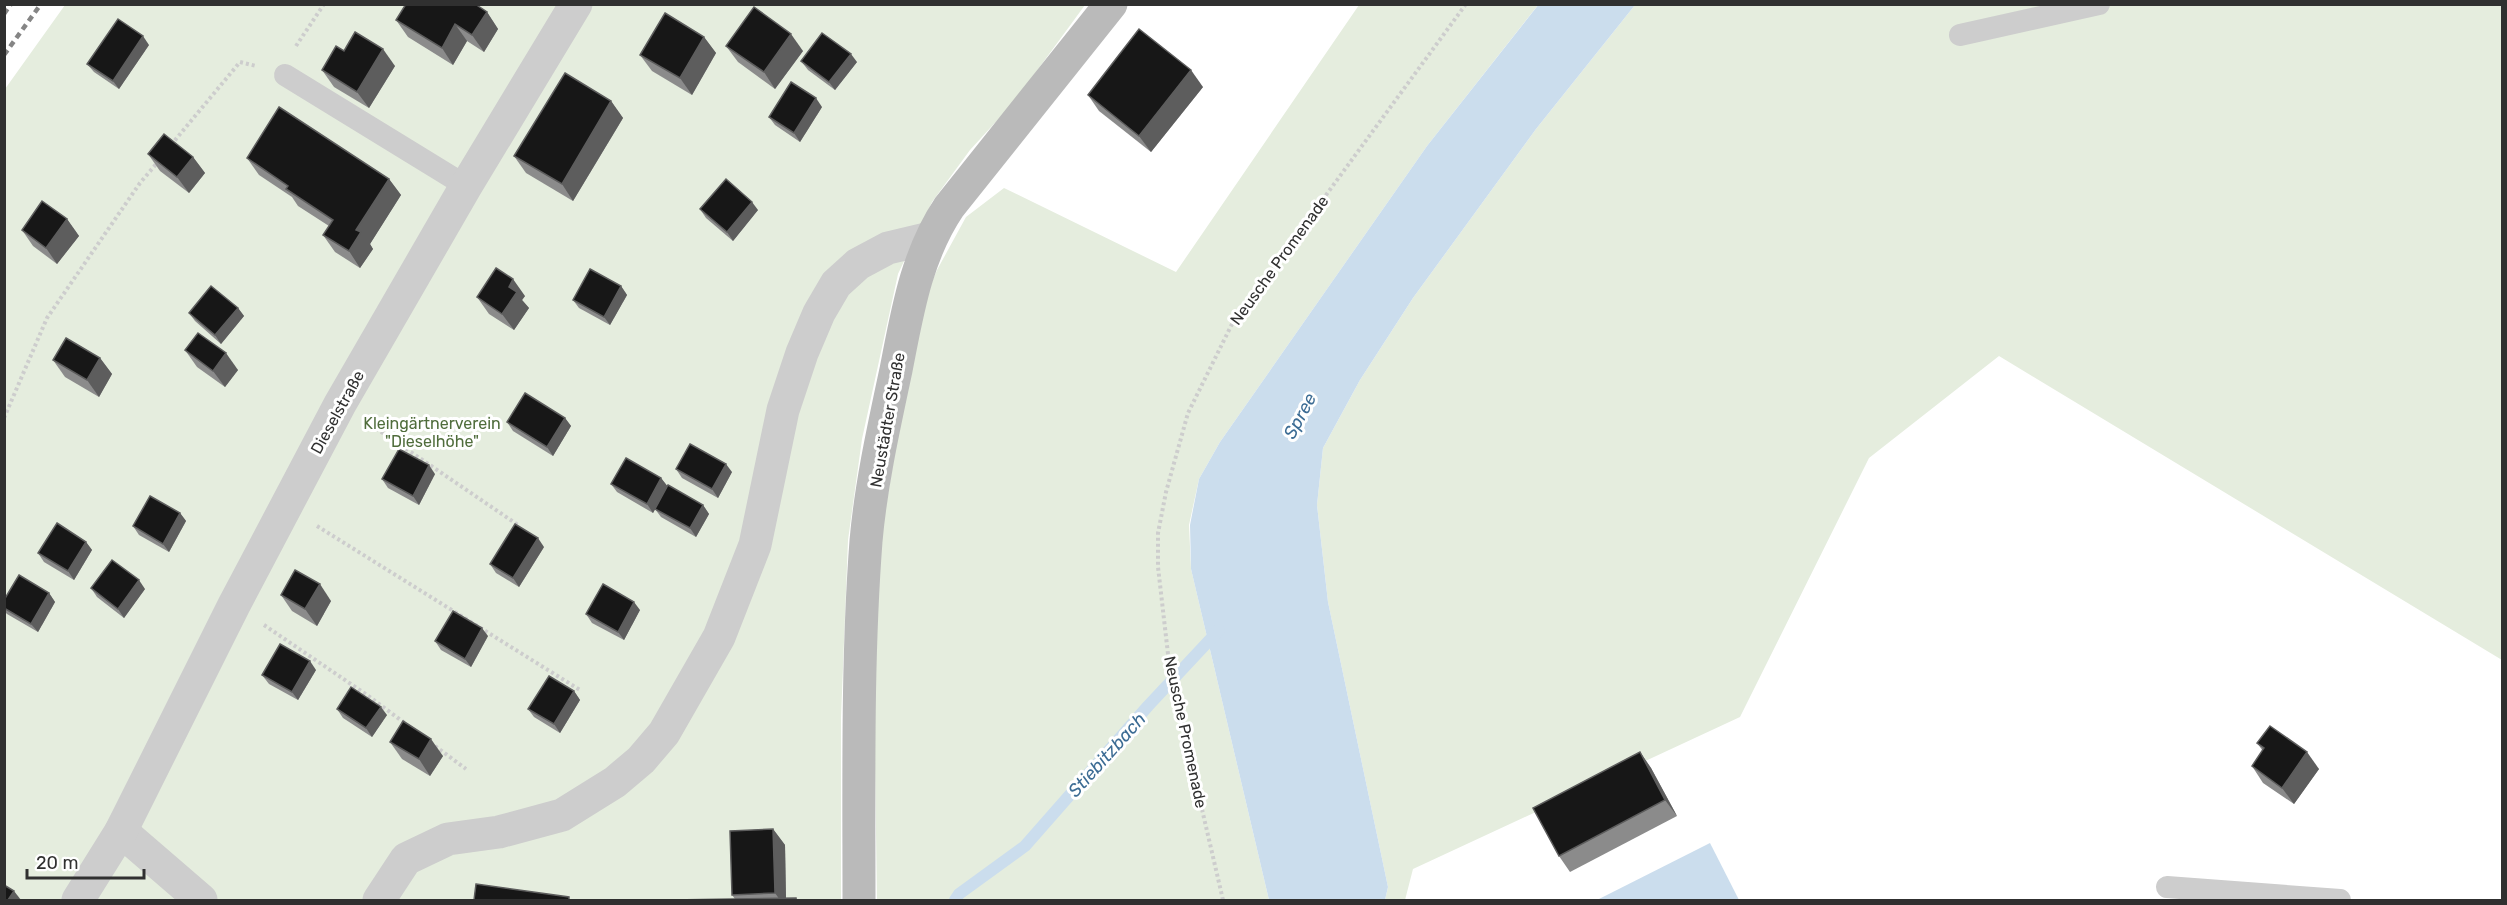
<svg xmlns="http://www.w3.org/2000/svg" width="2507" height="905" font-family="Rubik,sans-serif">
<style>
.green{fill:#e5edde}
.water{fill:#cbdded}
.lines{fill:none;stroke-linecap:round;stroke-linejoin:round}
.stream{stroke:#cbdded;stroke-width:12}
.path{stroke:#cdcdcd;stroke-width:4;stroke-dasharray:3 3;stroke-linecap:butt}
.lane{stroke:#cdcdcd;stroke-width:22}
.street{stroke:#cdcdcd;stroke-width:33}
.secondary{stroke:#bababa;stroke-width:33}
.rail{stroke:#858585;stroke-width:4.5;stroke-dasharray:6 4.5;stroke-linecap:butt}
.wall{fill:#8b8b8b}
.shaded-wall{fill:#5d5d5d}
.building{fill:#171717;stroke:#5d5d5d;stroke-width:1.5}
.labels{text-anchor:middle;stroke-width:6;stroke-linejoin:round;paint-order:stroke}
.street-label{font-size:16px;fill:#303030;stroke:#fff}
.park-label{font-size:16px;fill:#506d3c;stroke:#fff}
.water-label{font-size:18px;font-style:italic;fill:#3c6c94;stroke:#fff}
</style>
<rect width="100%" height="100%" fill="#fff"/>
<g class="green">
<path d="M65 5H1085L1014 102 970 150 932 202 898 274 862 439 848 540 841 718V900H5V89Z"/>
<path d="M1359 5H1538L1427 146 1220 442 1199 479 1189 525 1191 569 1269 900H877L874 696 881 536 917 318 937 270 966 217 1004 188 1176 272Z"/>
<path d="M1635 5H2502V660L1999 356 1869 458 1740 717 1413 869 1405 900H1385L1388 887 1328 602 1317 505 1323 448 1360 380 1413 298 1536 129Z"/>
</g>
<g class="water">
<path d="M1539 4 1635 5 1536 129 1413 298 1360 380 1323 448 1317 505 1328 602 1388 887 1385 900H1269L1191 569 1190 525 1199 479 1220 442 1427 146Z"/>
<path d="M1710 843 1739 900H1597Z"/>
</g>
<g class="lines">
<path class="stream" d="M955 900 959 894 1025 846 1148 706 1219 630"/>
<g class="path">
<path d="M296 46 324 4"/>
<path d="M171 145 240 62 256 66"/>
<path d="M4 418 47 318 140 183 157 163"/>
<path d="M371 425 518 525"/>
<path d="M317 526 580 690"/>
<path d="M264 625 367 695 406 724"/>
<path d="M435 746 466 769"/>
<path d="M1223 900 1176 697 1168 654 1158 567V533L1166 492 1188 413 1233 322 1466 4"/>
</g>
<g class="lane">
<path d="M1960 35 2099 4"/>
<path d="M285 75 466 186"/>
<path d="M2167 887 2340 900"/>
</g>
<g class="street">
<path d="M121 831 201 900"/>
<path d="M78 900 121 831 234 605 340 404 466 186 576 4"/>
<path d="M379 900 406 859 448 839 499 832 562 815 615 782 641 760 664 733 719 637 755 545 783 410 802 353 819 313 836 284 858 264 888 248 930 238"/>
</g>
<path class="secondary" d="M859 900C859 781 857 660 866 541 871 484 884 426 896 370 907 314 916 256 949 207L1111 4"/>
<g class="rail">
<path d="M4 14 11 4"/>
<path d="M4 55 41 4"/>
</g>
</g>
<g class="wall">
<path d="M487 12 498 29 484 52 467 41 453 65 408 37 396 20Z"/>
<path d="M704 37 716 53 692 95 652 71 640 55Z"/>
<path d="M149 45 119 89 94 72 87 64Z"/>
<path d="M726 46 803 51 775 89 738 62Z"/>
<path d="M344 51 395 66 369 108 334 87 322 70Z"/>
<path d="M801 61 857 62 835 90 808 70Z"/>
<path d="M1203 87 1151 152 1099 111 1088 95Z"/>
<path d="M611 101 623 118 573 201 526 173 514 156Z"/>
<path d="M822 107 800 142 775 125 769 117Z"/>
<path d="M148 154 193 157 205 173 189 193 160 171Z"/>
<path d="M247 158 389 179 401 195 370 244 373 249 360 268 335 252 323 235 329 226 298 206 292 197 259 175Z"/>
<path d="M700 209 758 210 733 241 706 218Z"/>
<path d="M67 219 79 236 57 264 33 246 22 230Z"/>
<path d="M621 286 627 295 610 325 579 308 573 300Z"/>
<path d="M525 296 522 300 529 308 514 330 489 314 477 297Z"/>
<path d="M238 308 244 316 221 344 195 321 189 313Z"/>
<path d="M185 350 238 370 225 387 197 367Z"/>
<path d="M100 358 112 374 99 397 65 377 53 360Z"/>
<path d="M565 418 571 426 553 456 513 431 507 422Z"/>
<path d="M676 469 732 472 718 498 682 478Z"/>
<path d="M435 474 419 505 388 488 382 479Z"/>
<path d="M661 478 668 487 703 505 709 514 696 537 661 517 655 509 653 513 617 492 611 484Z"/>
<path d="M180 513 186 521 169 552 139 535 133 526Z"/>
<path d="M86 542 92 550 74 580 44 562 38 553Z"/>
<path d="M544 547 519 587 496 573 490 564Z"/>
<path d="M91 588 145 589 124 618 97 597Z"/>
<path d="M49 593 55 602 38 632 7 614 4 611V600Z"/>
<path d="M281 595 331 601 317 626 292 611Z"/>
<path d="M640 610 624 640 592 623 586 614Z"/>
<path d="M488 636 471 667 441 650 435 641Z"/>
<path d="M316 670 298 700 269 684 262 675Z"/>
<path d="M574 691 580 700 560 733 534 717 528 709Z"/>
<path d="M337 709 387 715 372 737 343 718Z"/>
<path d="M390 742 443 756 430 776 402 759Z"/>
<path d="M2257 743 2319 769 2294 804 2263 783 2252 766 2263 751Z"/>
<path d="M1640 752 1651 768 1677 816 1570 872 1559 856Z"/>
<path d="M773 829 785 845 786 898H796L798 900H671L735 899 732 895Z"/>
</g>
<g class="shaded-wall">
<path d="M487 12 498 29 484 52 472 35Z"/>
<path d="M455 24 467 41 453 65 442 48Z"/>
<path d="M791 34 803 51 775 89 764 72Z"/>
<path d="M143 36 149 45 119 89 113 81Z"/>
<path d="M704 37 716 53 692 95 680 78Z"/>
<path d="M383 49 395 66 369 108 357 92Z"/>
<path d="M851 54 857 62 835 90 829 82Z"/>
<path d="M1191 70 1203 87 1151 152 1139 136Z"/>
<path d="M816 98 822 107 800 142 794 133Z"/>
<path d="M611 101 623 118 573 201 562 184Z"/>
<path d="M193 157 205 173 189 193 177 177Z"/>
<path d="M389 179 401 195 370 244 373 249 360 268 349 251 356 230Z"/>
<path d="M752 202 758 210 733 241 727 232Z"/>
<path d="M67 219 79 236 57 264 46 248Z"/>
<path d="M513 279 525 296 522 300 529 308 514 330 502 314 509 287Z"/>
<path d="M621 286 627 295 610 325 604 317Z"/>
<path d="M238 308 244 316 221 344 215 335Z"/>
<path d="M226 353 238 370 225 387 213 371Z"/>
<path d="M100 358 112 374 99 397 87 380Z"/>
<path d="M565 418 571 426 553 456 547 447Z"/>
<path d="M726 464 732 472 718 498 712 489Z"/>
<path d="M429 465 435 474 419 505 413 496Z"/>
<path d="M661 478 668 487 653 513 647 504Z"/>
<path d="M703 505 709 514 696 537 690 528Z"/>
<path d="M180 513 186 521 169 552 163 544Z"/>
<path d="M538 538 544 547 519 587 513 578Z"/>
<path d="M86 542 92 550 74 580 68 571Z"/>
<path d="M139 580 145 589 124 618 118 609Z"/>
<path d="M320 584 331 601 317 626 305 609Z"/>
<path d="M49 593 55 602 38 632 31 624Z"/>
<path d="M634 602 640 610 624 640 618 632Z"/>
<path d="M482 628 488 636 471 667 465 659Z"/>
<path d="M310 661 316 670 298 700 292 692Z"/>
<path d="M574 691 580 700 560 733 554 724Z"/>
<path d="M381 707 387 715 372 737 366 728Z"/>
<path d="M431 739 443 756 430 776 419 759Z"/>
<path d="M1640 752 1651 768 1677 816 1665 800Z"/>
<path d="M2307 752 2319 769 2294 804 2282 788Z"/>
<path d="M773 829 785 845 786 900H780L775 893Z"/>
<path d="M14 891 21 900H8Z"/>
</g>
<g class="building">
<path d="M406 4H475L487 12 472 35 455 24 442 48 396 20Z"/>
<path d="M754 7 791 34 764 72 726 46Z"/>
<path d="M665 13 704 37 680 78 640 55Z"/>
<path d="M118 19 143 36 113 81 87 64Z"/>
<path d="M1139 29 1191 70 1139 136 1088 95Z"/>
<path d="M355 32 383 49 357 92 322 70 336 46 344 51Z"/>
<path d="M822 33 851 54 829 82 801 61Z"/>
<path d="M565 73 611 101 562 184 514 156Z"/>
<path d="M791 82 816 98 794 133 769 117Z"/>
<path d="M279 107 389 179 356 230 361 232 349 251 323 235 333 220 286 189 288 186 247 158Z"/>
<path d="M164 134 193 157 177 177 148 154Z"/>
<path d="M726 179 752 202 727 232 700 209Z"/>
<path d="M42 201 67 219 46 248 22 230Z"/>
<path d="M496 268 513 279 509 287 517 292 502 314 477 297Z"/>
<path d="M590 269 621 286 604 317 573 300Z"/>
<path d="M211 286 238 308 215 335 189 313Z"/>
<path d="M198 333 226 353 213 371 185 350Z"/>
<path d="M66 338 100 358 87 380 53 360Z"/>
<path d="M525 393 565 418 547 447 507 422Z"/>
<path d="M690 444 726 464 712 489 676 469Z"/>
<path d="M399 449 429 465 413 496 382 479Z"/>
<path d="M626 458 661 478 647 504 611 484Z"/>
<path d="M668 485 703 505 690 528 655 509Z"/>
<path d="M150 496 180 513 163 544 133 526Z"/>
<path d="M57 523 86 542 68 571 38 553Z"/>
<path d="M515 524 538 538 513 578 490 564Z"/>
<path d="M112 560 139 580 118 609 91 588Z"/>
<path d="M295 570 320 584 305 609 281 595Z"/>
<path d="M19 575 49 593 31 624 4 608V600Z"/>
<path d="M603 584 634 602 618 632 586 614Z"/>
<path d="M453 611 482 628 465 659 435 641Z"/>
<path d="M280 644 310 661 292 692 262 675Z"/>
<path d="M549 676 574 691 554 724 528 709Z"/>
<path d="M351 687 381 707 366 728 337 709Z"/>
<path d="M403 721 431 739 419 759 390 742Z"/>
<path d="M2270 726 2307 752 2282 788 2252 766 2264 748 2257 743Z"/>
<path d="M1640 752 1665 800 1559 856 1533 808Z"/>
<path d="M773 829 775 893 732 895 730 831Z"/>
<path d="M476 884 569 897V900H474Z"/>
<path d="M4 885 14 891 8 900H4Z"/>
<path d="M796 898V900H671Z"/>
</g>
<g class="labels">
<g class="street-label">
<text transform="translate(1279 260) rotate(-54)" y="6">Neusche Promenade</text>
<text transform="translate(337 412) rotate(-61)" y="6">Dieselstraße</text>
<text transform="translate(887 420) rotate(-80)" y="6">Neustädter Straße</text>
<text transform="translate(1186 732) rotate(78)" y="6">Neusche Promenade</text>
</g>
<g class="park-label">
<text x="432" y="429">Kleingärtnerverein<tspan x="432" dy="18">"Dieselhöhe"</tspan></text>
</g>
<g class="water-label">
<text transform="translate(1300 416) rotate(-62)" y="6">Spree</text>
<text transform="translate(1107 755) rotate(-48)" y="6">Stiebitzbach</text>
</g>
</g>
<rect width="2507" height="905" fill="none" stroke="#303030" stroke-width="12"/>
<path d="M27 869v9h117v-9" fill="none" stroke="#303030" stroke-width="3"/>
<text x="36" y="869" font-size="18" fill="#303030" stroke="#ffffff" stroke-width="4.5" paint-order="stroke">20 m</text>
</svg>
